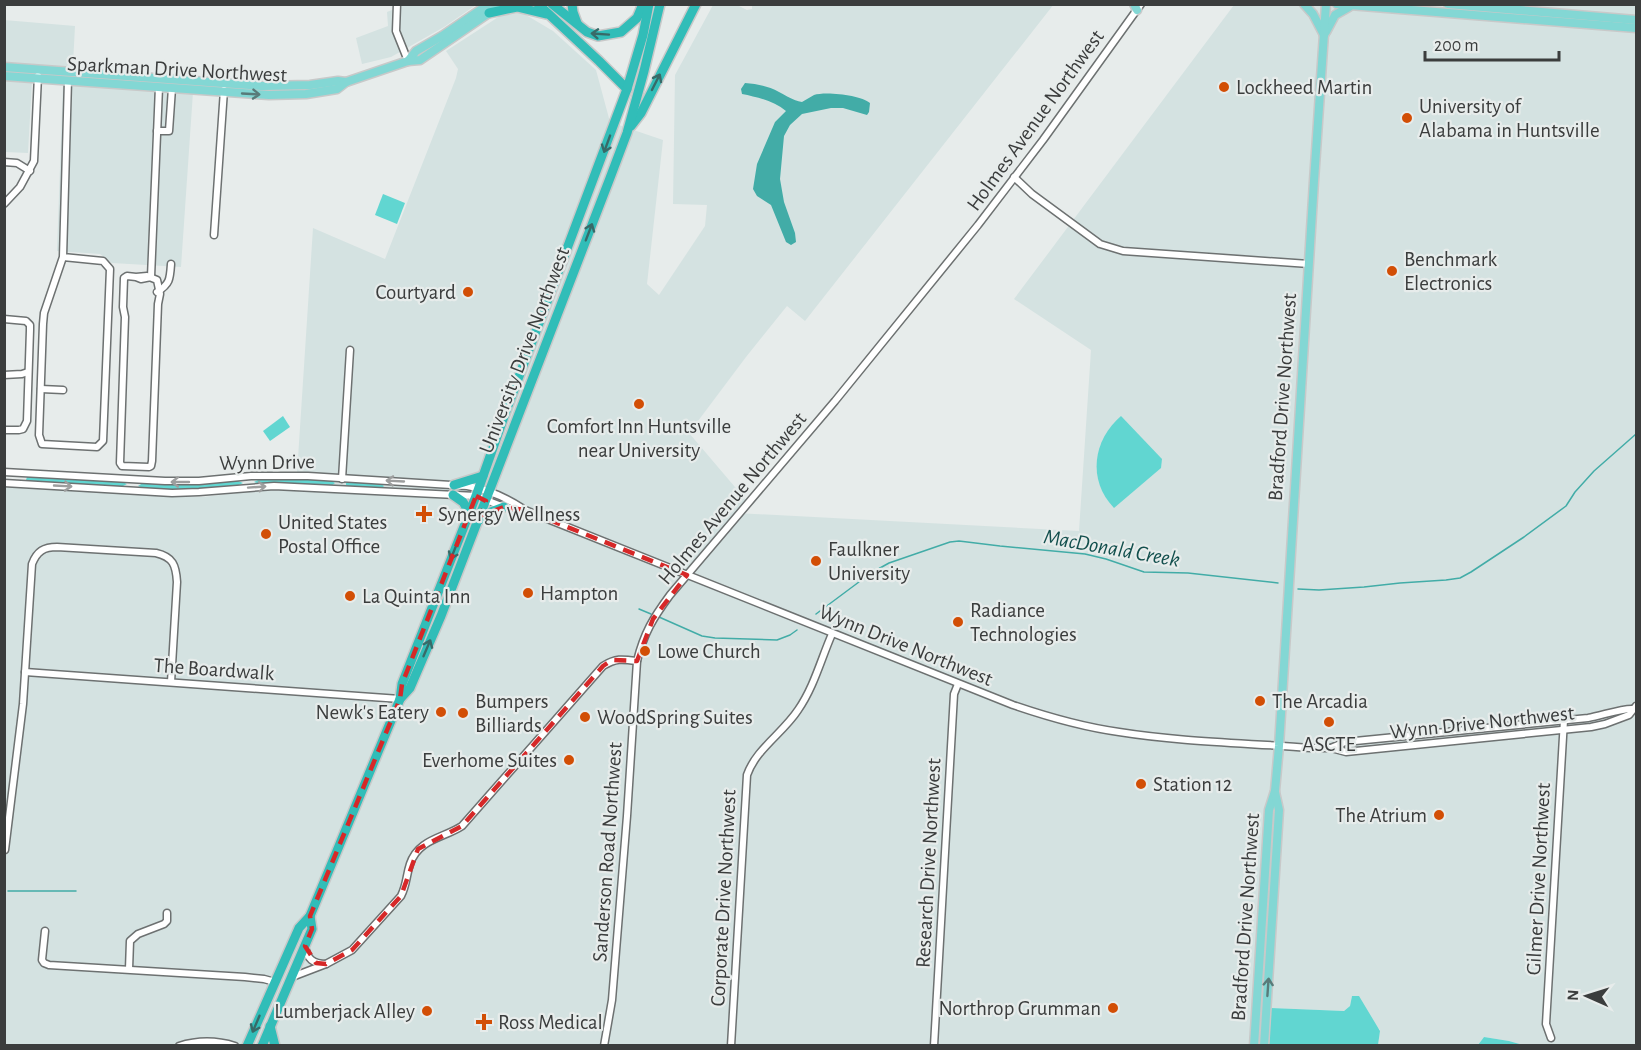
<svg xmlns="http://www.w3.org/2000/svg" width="1641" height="1050" font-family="'Alegreya Sans',sans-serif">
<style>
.built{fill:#d4e2e1}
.green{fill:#61d6d1}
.water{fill:#42aca7}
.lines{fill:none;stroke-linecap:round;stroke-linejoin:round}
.stream{stroke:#42aca7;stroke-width:1.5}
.minor-casing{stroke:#6d7171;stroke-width:9}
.major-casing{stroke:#c8c9c9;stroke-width:11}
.highway-casing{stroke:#c8c9c9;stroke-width:12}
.minor{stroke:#fff;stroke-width:6}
.major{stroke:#83d7d4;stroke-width:8}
.highway{stroke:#31bdb8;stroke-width:9}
.oneway{stroke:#386a68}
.oneway2{stroke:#587b79}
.oneway3{stroke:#9d9e9e}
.marked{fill:none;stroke:#d62828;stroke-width:4.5;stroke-dasharray:12 8;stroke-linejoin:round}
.poi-dot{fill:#d24e05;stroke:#e7eceb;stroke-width:2}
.labels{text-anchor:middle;stroke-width:4.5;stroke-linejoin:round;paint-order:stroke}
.street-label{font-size:21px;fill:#3b3d3d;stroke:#e7eceb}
.poi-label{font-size:21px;fill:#3b3d3d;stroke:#e7eceb;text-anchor:start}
.water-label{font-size:22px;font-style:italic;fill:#124f4d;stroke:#e7eceb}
</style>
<rect width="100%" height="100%" fill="#e7eceb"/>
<g class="built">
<path d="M752 4H1054L805 321 787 306 746 357 689 433 746 500 736 513 1079 531 1091 350 1014 299 1234 5H1636V1045H1523L1509 1041 1484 1037 1478 1045H1378L1380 1030 1352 996 1350 1006 1344 1011 1271 1008 1269 1046 5 1045 4 487 163 496 203 497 270 489H296L313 228 385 259 456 78 458 69 446 51 503 14 521 12 553 31 596 70 610 122 663 140 647 284 659 295 705 226 707 205 673 204 675 75 713 5H737L747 10 752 9Z"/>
<path d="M404 5H476L444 27 391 57 362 64 356 38 388 26 387 12Z"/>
<path d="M4 20 75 26 72 83 193 92 181 267 112 263 100 254 57 251 63 83 32 81 28 153 5 152Z"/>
</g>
<g class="green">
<path d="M383 194 405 203 397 224 375 215Z"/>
<path d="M283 416 290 427 270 441 263 431Z"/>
<path d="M1121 416 1162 459 1161 468 1114 508C1087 480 1093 440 1121 416Z"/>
<path d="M27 477 122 482 127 484 121 487 29 482 26 480Z"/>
<path d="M282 478 331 481 335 483 331 486 260 484 254 482 260 479Z"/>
<path d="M238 481 243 483C230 491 151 493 138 486L143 483 193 485Z"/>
<path d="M351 482 379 483 384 486 382 488 350 487 346 485V483Z"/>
<path d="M1352 996H1359L1380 1031 1378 1045H1269L1271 1008 1344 1011 1350 1006Z"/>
<path d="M1484 1037 1509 1041 1523 1045H1478Z"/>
</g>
<path class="water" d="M745 83C757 84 768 86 779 92 787 96 792 100 802 102 806 100 810 97 814 95 825 91 861 95 870 103L869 112 867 115 843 108H831L802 114 790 125 784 136 780 179 784 202 795 233 796 242 791 245 786 242 771 205 757 196 753 189 757 164 775 122 786 111C774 101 757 97 742 94L741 89Z"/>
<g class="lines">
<g class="stream">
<path d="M1298 589 1319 590 1364 587 1400 583 1446 580 1460 578 1471 572 1524 537 1566 506 1575 492 1594 471 1636 434"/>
<path d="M639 609 651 614"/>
<path d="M816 614 871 573 889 563 950 542 959 541 1000 546 1085 554 1106 559 1144 572 1188 573 1278 583"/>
<path d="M659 617 702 636 715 638 777 640 790 635 797 630"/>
<path d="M8 891H76"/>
</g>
<defs>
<g id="minor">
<path d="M397 4 396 31 408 61"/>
<path d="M157 131H169L172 88"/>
<path d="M4 162 17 163 30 171"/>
<path d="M1014 177 1032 194 1100 244 1123 251 1309 264"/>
<path d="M4 204 20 187 34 161 38 76"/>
<path d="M214 235 224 90"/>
<path d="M63 257 103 261 110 269 103 441 97 447 42 444 39 435 43 324 44 313 63 257 68 80"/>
<path d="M136 277 147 276 157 280 160 294 158 304 152 461 151 466 149 467 122 466 120 463 125 317 123 307 124 278 127 276 136 277 141 279 151 277"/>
<path d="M151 277 159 87"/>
<path d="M157 292C170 284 170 279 171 264"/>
<path d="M4 319 26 321 30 325V330L27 421 23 429 19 430H4"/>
<path d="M4 375 22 374 28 372"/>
<path d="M41 389 63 390"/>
<path d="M4 472 165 481H199L251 476H308L467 486C487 489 505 497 522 508"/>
<path d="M342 479 350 350"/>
<path d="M4 483 172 493 199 492 274 486 476 496 504 507 525 510 1013 705C1048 717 1083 727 1119 732 1182 742 1247 743 1311 748H1331L1346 752 1591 727 1605 724 1629 715 1636 706"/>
<path d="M25 672 400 699"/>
<path d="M1331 748 1345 742 1588 718C1601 716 1622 708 1633 709"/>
<path d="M5 850 23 704 32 564C37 551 44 547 57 547L156 553C173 557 176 565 177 582L171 682"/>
<path d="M45 931 42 960 44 963 49 965 245 977 264 979 275 982"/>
<path d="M305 946C307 959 313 964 326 964"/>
<path d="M129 969 130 941 138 934 164 924 167 921V913"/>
<path d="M292 977 326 964 352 950 401 896C407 884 406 876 410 864 418 839 444 838 462 826L603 666C616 658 622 659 637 661"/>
<path d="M1551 1038 1546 1024 1564 720"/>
<path d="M179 1046C198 1040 216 1040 235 1046"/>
<path d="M604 1046 612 1000 627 816 637 661C644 633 653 618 670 595L835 401 978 225 1043 140 1141 4"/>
<path d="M731 1046 747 775C756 749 783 733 798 710 814 687 821 659 832 634"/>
<path d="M934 1046 954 694 958 684"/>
</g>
<g id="major">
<path d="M1134 4 1137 10"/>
<path d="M1304 4 1313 14 1324 35"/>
<path d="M1337 4 1636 28"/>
<path d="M1448 4 1636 20"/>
<path d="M1326 32 1335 15 1349 7"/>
<path d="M408 61 416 51 442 36 489 4"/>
<path d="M4 67 262 86 310 85 338 81 346 82"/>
<path d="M4 76 269 95 306 94 337 89 346 82 408 61 420 60 502 4"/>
<path d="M1254 1046 1269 810 1275 791 1279 746 1314 181 1326 4"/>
<path d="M1264 1046 1279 810 1275 792"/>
</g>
<g id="highway">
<path d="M538 4 599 61 627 89"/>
<path d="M552 4 587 32 598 36 621 32 637 18 643 4"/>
<path d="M572 4 573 12 577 23"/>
<path d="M489 13 517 7 546 14"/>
<path d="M631 126 641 113 696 4"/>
<path d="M454 485 483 476"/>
<path d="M453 495 463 502 469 512"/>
<path d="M479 520 491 512 504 507"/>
<path d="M400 699 410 688 441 616 610 178 627 133 644 71 660 4"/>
<path d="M270 1026 275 1046"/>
<path d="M247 1046 299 928 310 916 400 699 402 684 476 496 506 411 627 89 643 35 649 4"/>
<path d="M262 1046 312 929 310 916"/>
</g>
</defs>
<use href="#minor" class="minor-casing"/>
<use href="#major" class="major-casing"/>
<use href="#highway" class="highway-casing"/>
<use href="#minor" class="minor"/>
<use href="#major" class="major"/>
<use href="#highway" class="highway"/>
</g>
<defs><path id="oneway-shaft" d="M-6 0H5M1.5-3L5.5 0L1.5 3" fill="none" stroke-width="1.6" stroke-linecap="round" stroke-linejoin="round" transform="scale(1.5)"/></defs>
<g class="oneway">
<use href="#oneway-shaft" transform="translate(600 34) rotate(-176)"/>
<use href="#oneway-shaft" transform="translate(656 82) rotate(-63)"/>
<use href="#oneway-shaft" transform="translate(607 144) rotate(110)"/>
<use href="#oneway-shaft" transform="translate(589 232) rotate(-69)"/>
<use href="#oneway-shaft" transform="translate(454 551) rotate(112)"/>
<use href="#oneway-shaft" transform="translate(427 648) rotate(-67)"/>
<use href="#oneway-shaft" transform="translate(256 1024) rotate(113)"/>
</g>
<g class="oneway2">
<use href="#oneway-shaft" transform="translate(251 94) rotate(3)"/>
<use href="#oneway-shaft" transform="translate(1268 987) rotate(-86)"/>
</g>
<g class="oneway3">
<use href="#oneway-shaft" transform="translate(395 481) rotate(-177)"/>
<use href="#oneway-shaft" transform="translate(180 482) rotate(-180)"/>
<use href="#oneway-shaft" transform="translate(63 486) rotate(3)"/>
<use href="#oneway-shaft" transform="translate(257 487) rotate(-4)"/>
</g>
<path class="marked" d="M476 496 486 501 480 516 504 507 525 510 687 575 653 619 637 661 612 660 603 666 462 826 418 849 401 896 352 950 326 964 316 963 305 946 312 929 310 916 400 699 402 684Z"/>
<g class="poi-dot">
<circle cx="1224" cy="87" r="6"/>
<circle cx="1407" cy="118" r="6"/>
<circle cx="1392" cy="271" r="6"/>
<circle cx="468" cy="292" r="6"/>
<circle cx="639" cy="404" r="6"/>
<path d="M421 505h6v6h6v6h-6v6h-6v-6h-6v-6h6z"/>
<circle cx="266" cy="534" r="6"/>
<circle cx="816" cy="561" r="6"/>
<circle cx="528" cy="593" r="6"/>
<circle cx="350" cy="596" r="6"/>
<circle cx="958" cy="622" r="6"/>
<circle cx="645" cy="651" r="6"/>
<circle cx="1260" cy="701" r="6"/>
<circle cx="441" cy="712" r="6"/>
<circle cx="463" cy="713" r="6"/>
<circle cx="585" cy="717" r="6"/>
<circle cx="1329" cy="722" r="6"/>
<circle cx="569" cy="760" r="6"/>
<circle cx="1141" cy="784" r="6"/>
<circle cx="1439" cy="815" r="6"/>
<circle cx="1113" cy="1008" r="6"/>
<circle cx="427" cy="1011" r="6"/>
<path d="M481 1013h6v6h6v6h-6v6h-6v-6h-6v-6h6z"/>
</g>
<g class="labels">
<g class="street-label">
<text transform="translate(177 69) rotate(3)" y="7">Sparkman Drive Northwest</text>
<text transform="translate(1035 120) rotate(-54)" y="7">Holmes Avenue Northwest</text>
<text transform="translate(524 350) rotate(-69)" y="7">University Drive Northwest</text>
<text transform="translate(1282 397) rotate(-86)" y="7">Bradford Drive Northwest</text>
<text transform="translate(267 462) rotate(-1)" y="7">Wynn Drive</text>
<text transform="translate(732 498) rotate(-50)" y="7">Holmes Avenue Northwest</text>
<text transform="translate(906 645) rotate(22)" y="7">Wynn Drive Northwest</text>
<text transform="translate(214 669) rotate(4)" y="7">The Boardwalk</text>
<text transform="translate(1482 722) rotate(-6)" y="7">Wynn Drive Northwest</text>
<text transform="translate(607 852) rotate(-86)" y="7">Sanderson Road Northwest</text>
<text transform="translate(928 863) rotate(-87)" y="7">Research Drive Northwest</text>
<text transform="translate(1538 879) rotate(-87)" y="7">Gilmer Drive Northwest</text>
<text transform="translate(723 898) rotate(-87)" y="7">Corporate Drive Northwest</text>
<text transform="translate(1245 917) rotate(-86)" y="7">Bradford Drive Northwest</text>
</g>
<g class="poi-label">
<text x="1236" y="94">Lockheed Martin</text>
<text x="1419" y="113">University of<tspan x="1419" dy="24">Alabama in Huntsville</tspan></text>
<text x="1404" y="266">Benchmark<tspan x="1404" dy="24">Electronics</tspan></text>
<text x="456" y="299" text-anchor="end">Courtyard</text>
<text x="639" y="433" text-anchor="middle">Comfort Inn Huntsville<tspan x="639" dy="24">near University</tspan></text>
<text x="438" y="521">Synergy Wellness</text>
<text x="278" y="529">United States<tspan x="278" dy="24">Postal Office</tspan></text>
<text x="828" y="556">Faulkner<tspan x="828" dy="24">University</tspan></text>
<text x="540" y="600">Hampton</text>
<text x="362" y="603">La Quinta Inn</text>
<text x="970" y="617">Radiance<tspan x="970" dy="24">Technologies</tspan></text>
<text x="657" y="658">Lowe Church</text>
<text x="475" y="708">Bumpers<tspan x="475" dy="24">Billiards</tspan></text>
<text x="1272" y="708">The Arcadia</text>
<text x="429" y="719" text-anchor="end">Newk's Eatery</text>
<text x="597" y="724">WoodSpring Suites</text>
<text x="1329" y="751" text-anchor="middle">ASCTE</text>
<text x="557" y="767" text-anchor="end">Everhome Suites</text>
<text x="1153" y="791">Station 12</text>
<text x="1427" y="822" text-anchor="end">The Atrium</text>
<text x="1101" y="1015" text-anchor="end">Northrop Grumman</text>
<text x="415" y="1018" text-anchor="end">Lumberjack Alley</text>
<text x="498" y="1029">Ross Medical</text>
</g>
<g class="water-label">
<text transform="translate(1112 547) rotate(10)" y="8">MacDonald Creek</text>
</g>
</g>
<rect width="1641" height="1050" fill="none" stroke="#3b3d3d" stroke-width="12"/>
<g transform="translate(1587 996) rotate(273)" stroke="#e7eceb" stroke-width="4.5" paint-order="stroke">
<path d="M0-4.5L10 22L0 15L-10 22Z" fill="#3b3d3d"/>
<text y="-9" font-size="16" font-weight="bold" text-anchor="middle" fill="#3b3d3d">N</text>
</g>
<path d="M1425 51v9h134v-9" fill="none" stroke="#3b3d3d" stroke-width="3"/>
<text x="1434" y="51" font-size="18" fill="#3b3d3d" stroke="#e7eceb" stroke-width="4.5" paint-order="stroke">200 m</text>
</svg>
